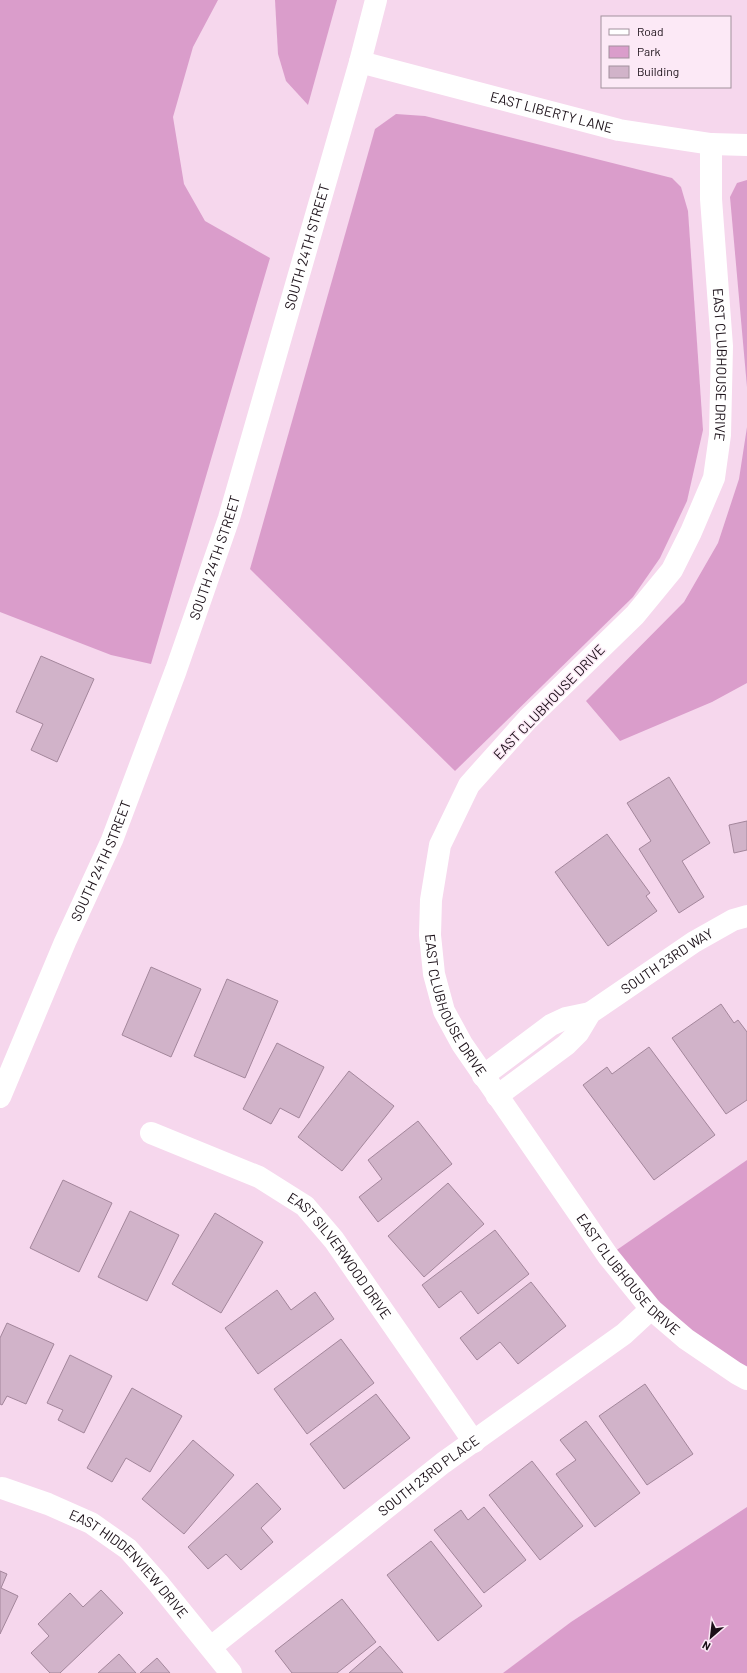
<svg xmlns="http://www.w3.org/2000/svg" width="747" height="1673" font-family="Barlow,sans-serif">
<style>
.green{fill:#da9dcb}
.building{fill:#d1b3c9;stroke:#a3869b}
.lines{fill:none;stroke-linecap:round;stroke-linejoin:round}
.minor{stroke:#fff;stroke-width:22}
.tertiary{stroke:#fff;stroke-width:22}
.labels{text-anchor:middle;stroke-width:3;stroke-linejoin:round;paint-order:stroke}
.street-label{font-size:14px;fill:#1b1018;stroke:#fce9f6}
</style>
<rect width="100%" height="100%" fill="#f6d7ed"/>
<g class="green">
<path d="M0 0H218L193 47 173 117 184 184 205 221 270 258 151 664 111 655 0 612Z"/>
<path d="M275 0H337L308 105 286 81 278 54Z"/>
<path d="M396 114 425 116 672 178 681 187 688 211 703 430 687 501 660 558 633 597 455 771 250 569 375 129Z"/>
<path d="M747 180V387L730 197 737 183Z"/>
<path d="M747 427V683L712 702 620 741 586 701 684 602 718 543 739 479Z"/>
<path d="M747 1160V1379L736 1373 608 1256Z"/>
<path d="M747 1507V1673H503L571 1622Z"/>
</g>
<g class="building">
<path d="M41 656 94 679 57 762 31 750 43 724 16 712Z"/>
<path d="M669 777 710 843 682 861 704 897 679 913 639 849 651 841 627 803Z"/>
<path d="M747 821V850L734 853 729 825Z"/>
<path d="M607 834 650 893 646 896 657 911 608 946 555 872Z"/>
<path d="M151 967 201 989 171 1057 122 1035Z"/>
<path d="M227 979 278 1001 245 1078 194 1056Z"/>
<path d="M721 1004 734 1023 738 1020 747 1032V1100L726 1114 672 1038Z"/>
<path d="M277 1043 324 1067 299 1118 280 1108 271 1124 243 1109Z"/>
<path d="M649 1047 715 1135 654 1180 583 1085 607 1067 612 1074Z"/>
<path d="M349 1071 394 1106 342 1171 298 1137Z"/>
<path d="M418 1121 452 1164 378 1222 359 1197 382 1179 368 1160Z"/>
<path d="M63 1180 112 1203 79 1272 30 1248Z"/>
<path d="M448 1183 484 1224 424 1277 388 1236Z"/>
<path d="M130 1211 179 1235 147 1301 98 1277Z"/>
<path d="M215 1213 263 1242 221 1313 172 1284Z"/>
<path d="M495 1230 529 1274 478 1314 461 1291 439 1308 422 1285Z"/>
<path d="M531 1282 566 1326 518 1364 500 1342 477 1360 460 1338Z"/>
<path d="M277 1290 291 1310 315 1292 334 1319 258 1374 225 1328Z"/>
<path d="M7 1323 54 1344 26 1404 7 1396 2 1405 0 1404V1338Z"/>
<path d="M341 1339 374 1383 307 1434 274 1389Z"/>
<path d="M70 1355 112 1376 84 1433 58 1420 63 1410 47 1403Z"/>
<path d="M645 1384 693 1454 647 1485 599 1416Z"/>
<path d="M132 1388 182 1416 150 1472 126 1458 112 1482 87 1468Z"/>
<path d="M376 1394 410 1438 344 1489 310 1444Z"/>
<path d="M586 1421 640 1493 595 1527 556 1474 576 1460 560 1440Z"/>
<path d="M193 1440 234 1475 184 1534 142 1499Z"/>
<path d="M532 1461 583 1526 540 1560 489 1495Z"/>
<path d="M257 1483 281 1509 261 1528 273 1542 241 1570 226 1554 208 1569 188 1547Z"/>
<path d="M484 1507 526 1560 484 1593 434 1530 461 1510 468 1520Z"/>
<path d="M431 1541 482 1606 438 1641 387 1575Z"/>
<path d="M0 1571 7 1574 1 1588 18 1596 0 1634Z"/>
<path d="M101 1590 123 1613 60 1673H50L31 1653 49 1636 38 1624 70 1593 83 1607Z"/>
<path d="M342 1599 376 1642 337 1673H292L275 1651Z"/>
<path d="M380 1646 403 1673H349Z"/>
<path d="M119 1654 136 1673H98Z"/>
<path d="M157 1658 170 1673H140Z"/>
</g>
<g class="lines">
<g class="minor">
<path id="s1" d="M711 144V199L722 346 720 435 714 478 691 532 672 570 635 615 528 719 469 785 440 845 431 900 430 935 434 974 444 1011 462 1044 608 1256 651 1309 686 1339 736 1373 747 1379"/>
<path d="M483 1076 551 1025 566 1018 590 1013"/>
<path id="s2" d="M497 1096 566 1045 578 1033 590 1013 694 942 733 920 747 916"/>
<path id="s3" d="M151 1133 259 1177 305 1206 334 1240 474 1442"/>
<path id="s4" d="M2 1488 48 1504 91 1523 128 1549 158 1583 231 1673"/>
<path id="s5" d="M211 1647 443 1463 624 1334 651 1309"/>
</g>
<g class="tertiary">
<path id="s6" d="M360 62 619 130 711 144 747 145"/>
<path id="s7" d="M0 1097 65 942 112 840 176 670 229 518 360 62 376 0"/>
</g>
</g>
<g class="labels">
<g class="street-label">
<text dy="5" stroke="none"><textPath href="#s6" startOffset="198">EAST LIBERTY LANE</textPath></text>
<text dy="5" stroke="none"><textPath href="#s7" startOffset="905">SOUTH 24TH STREET</textPath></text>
<text dy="5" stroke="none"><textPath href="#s1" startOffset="221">EAST CLUBHOUSE DRIVE</textPath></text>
<text dy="5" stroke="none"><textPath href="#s7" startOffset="581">SOUTH 24TH STREET</textPath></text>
<text transform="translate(549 702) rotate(-46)" y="5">EAST CLUBHOUSE DRIVE</text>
<text dy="5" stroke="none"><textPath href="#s7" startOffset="257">SOUTH 24TH STREET</textPath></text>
<text dy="5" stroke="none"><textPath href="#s2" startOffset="219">SOUTH 23RD WAY</textPath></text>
<text dy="5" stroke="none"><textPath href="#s1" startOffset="965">EAST CLUBHOUSE DRIVE</textPath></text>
<text dy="5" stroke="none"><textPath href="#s3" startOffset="231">EAST SILVERWOOD DRIVE</textPath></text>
<text dy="5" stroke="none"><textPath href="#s1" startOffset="1289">EAST CLUBHOUSE DRIVE</textPath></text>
<text dy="5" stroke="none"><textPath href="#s5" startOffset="277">SOUTH 23RD PLACE</textPath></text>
<text dy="5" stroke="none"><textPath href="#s4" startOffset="151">EAST HIDDENVIEW DRIVE</textPath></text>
</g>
</g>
<rect x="601" y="16" width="130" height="72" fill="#fce9f6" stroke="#a2929d"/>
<rect x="609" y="29" width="20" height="6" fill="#ffffff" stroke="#a2929d"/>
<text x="637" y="36" font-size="12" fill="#1b1018">Road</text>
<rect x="609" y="46" width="20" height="12" fill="#da9dcb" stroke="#a2929d"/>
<text x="637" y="56" font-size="12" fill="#1b1018">Park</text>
<rect x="609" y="66" width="20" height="12" fill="#d1b3c9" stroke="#a2929d"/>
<text x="637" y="76" font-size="12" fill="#1b1018">Building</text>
<g transform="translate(711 1637) rotate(208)" stroke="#fce9f6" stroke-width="3" paint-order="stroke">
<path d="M0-3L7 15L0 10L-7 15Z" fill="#1b1018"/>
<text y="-6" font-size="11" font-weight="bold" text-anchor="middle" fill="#1b1018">N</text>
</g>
</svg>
